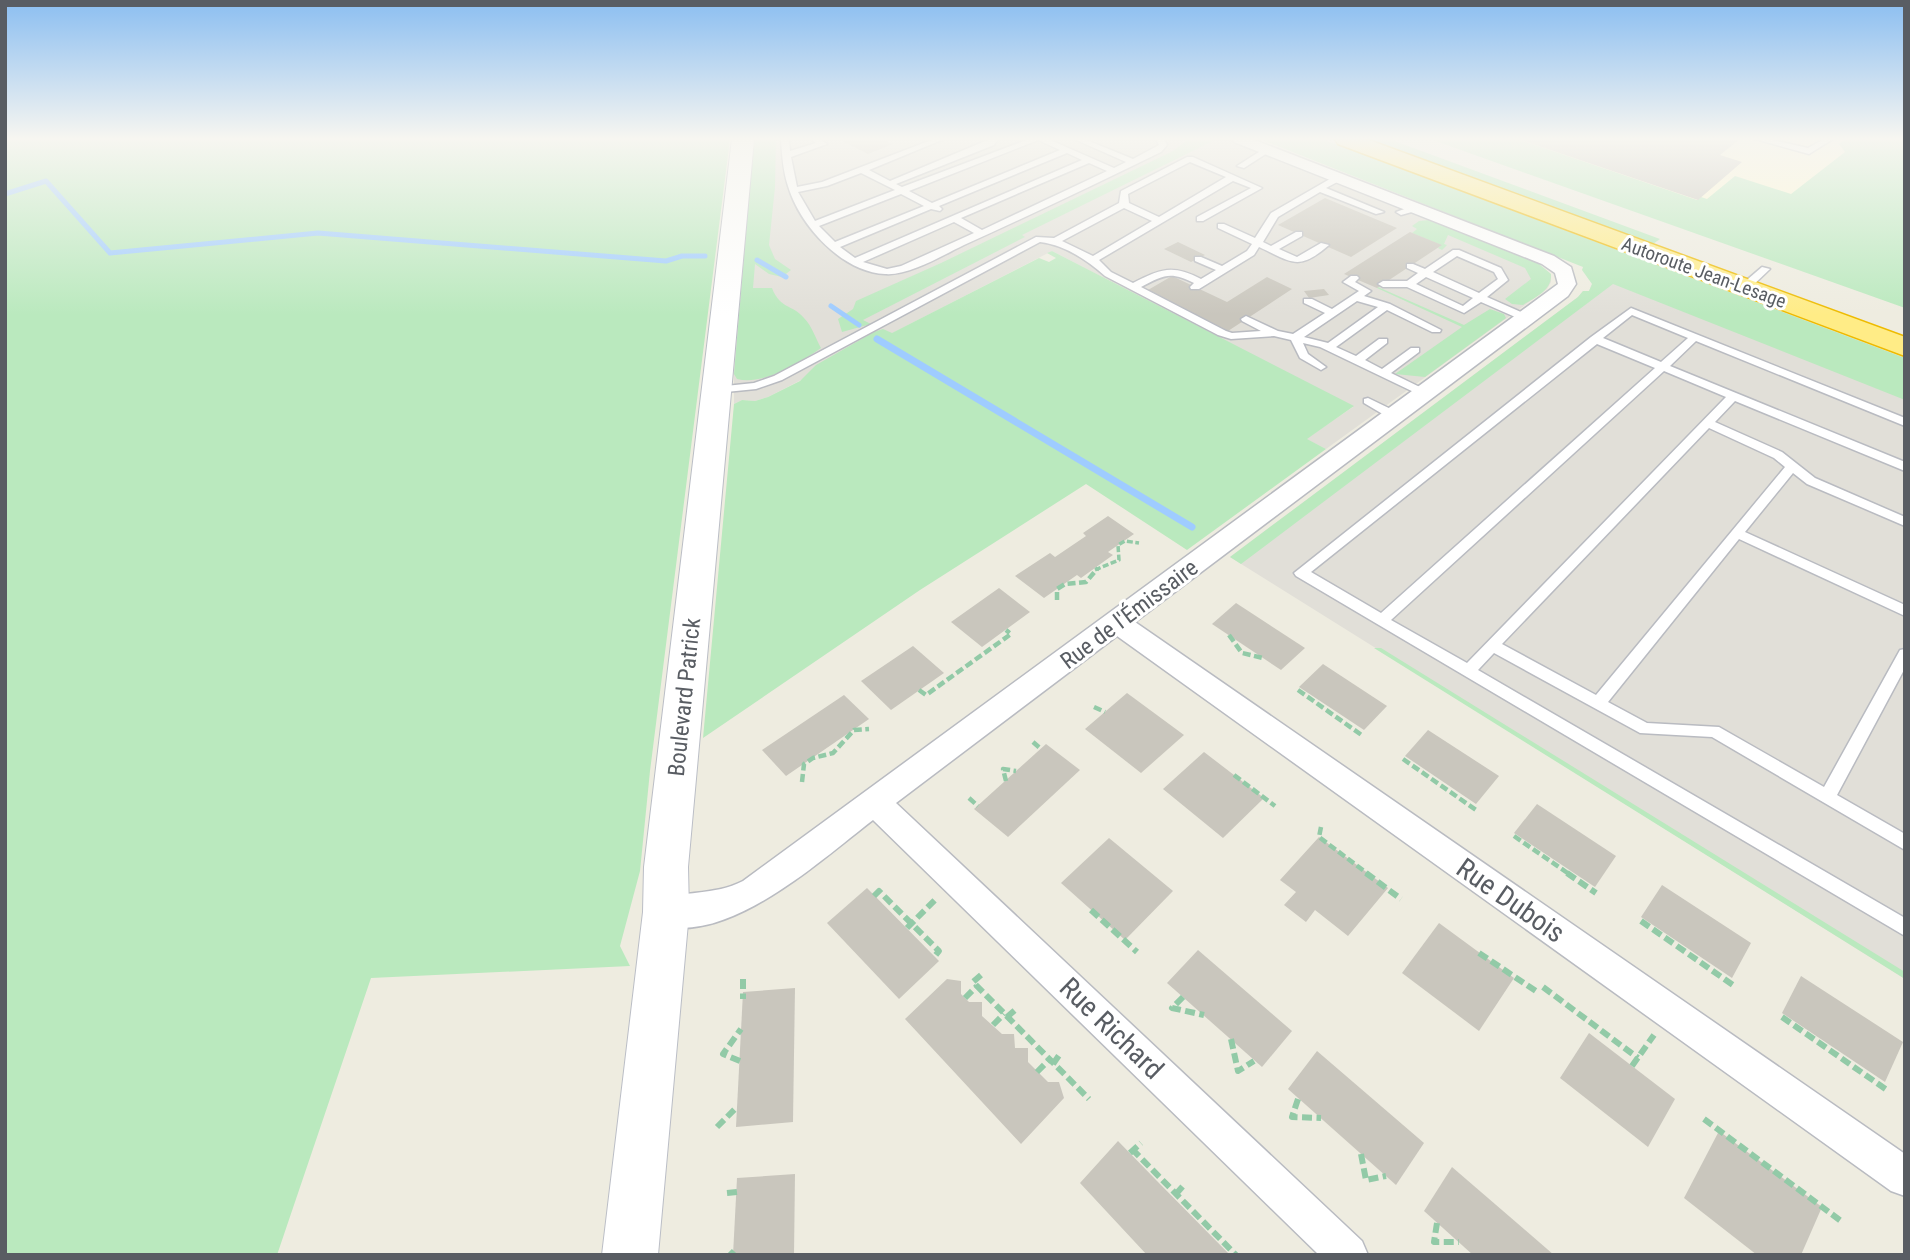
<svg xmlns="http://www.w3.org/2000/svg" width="1910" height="1260" font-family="'Roboto Condensed',sans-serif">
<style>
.commercial{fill:#fff9d4}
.industrial{fill:#e1dfd8}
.green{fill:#bae9be}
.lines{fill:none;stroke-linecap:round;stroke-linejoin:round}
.stream-far1{stroke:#9fccff;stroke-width:5}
.stream{stroke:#9fccff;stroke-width:7}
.building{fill:#c9c6bd}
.lane-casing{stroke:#b9bbc1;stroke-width:3}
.street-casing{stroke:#b9bbc1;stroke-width:3}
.secondary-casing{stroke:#bbbec6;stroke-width:2}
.highway-casing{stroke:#eb0;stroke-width:3}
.path-far2{stroke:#92caa7;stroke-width:3.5;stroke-dasharray:6 2.5;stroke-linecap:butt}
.path-far1{stroke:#92caa7;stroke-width:4.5;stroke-dasharray:8 3.5;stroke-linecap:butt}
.path{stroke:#92caa7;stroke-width:6;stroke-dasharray:10 4.5;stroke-linecap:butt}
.lane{fill:#fff;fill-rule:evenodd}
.street{fill:#fff;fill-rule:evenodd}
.secondary{fill:#fff;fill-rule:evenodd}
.highway{fill:#ffec86;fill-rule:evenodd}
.labels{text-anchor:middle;stroke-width:6;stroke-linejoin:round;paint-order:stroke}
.far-street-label{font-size:19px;fill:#595d63;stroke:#fff}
.street-label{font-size:23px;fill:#595d63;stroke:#fff}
.near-street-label{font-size:28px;fill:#595d63;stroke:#fff}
</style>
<rect width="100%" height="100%" fill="#eeece0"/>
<path class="commercial" d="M1489 139H1861L1752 230Z"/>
<g class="industrial">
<path d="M754 139H1228L1533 259 1551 274V282L1547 289 1326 449 1306 439 1353 407 1052 251 768 397 755 401 742 400 734 404V374Z"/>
<path d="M1612 275 1905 389V979L1230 557 1578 297 1583 291H1589L1592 284Z"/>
</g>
<g class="green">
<path d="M5 139H730L650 771 640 871 620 946 630 966 371 978 277 1255H5Z"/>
<path d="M754 139H776L775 187 769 245 775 259 791 270 782 277 769 274 755 264 753 288H772C780 309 792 304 804 318 812 326 816 339 821 348 799 363 763 386 737 379L734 374Z"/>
<path d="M1188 139H1217L1022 235 1025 237 863 320 871 324 842 332 838 319 853 309 856 301 941 263 1173 151Z"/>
<path d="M1260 139H1322L1905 358V400L1613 284 1241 564 1230 557 1578 297 1583 291H1589L1592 284 1582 270 1583 267Z"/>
<path d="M1366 139H1389L1660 239 1653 244Z"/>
<path d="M1430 139H1517L1697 200 1701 197 1707 199 1735 176 1791 194 1845 152 1839 144 1845 139H1905V308Z"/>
<path d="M1429 220 1533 259 1551 274C1552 291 1535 297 1523 305L1512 304 1505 299 1531 279 1525 268 1448 235 1444 244 1447 245 1442 250 1438 248 1441 245 1412 233 1417 229 1412 226 1419 221Z"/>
<path d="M1052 251 1354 406 1307 439 1326 449 1187 550 1086 484 920 590 703 738 734 404 742 400 755 401 768 397 800 381 816 365 874 332 883 329 892 333 1039 258 1049 262 1056 258 1047 253Z"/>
<path d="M1378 287 1464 325 1490 309 1504 314 1506 318 1425 377 1395 374 1462 327 1377 288Z"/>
<path d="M1374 648H1381L1905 972V979Z"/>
</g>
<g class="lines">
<g class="stream-far1">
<path d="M5 194 46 181 110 253 318 233 666 261 682 256H705"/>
<path d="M757 260 786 277"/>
<path d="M831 306 859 325"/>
</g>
<path class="stream" d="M877 339 1192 527"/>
</g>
<g class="building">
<path d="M838 139H881L893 144 868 154Z"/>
<path d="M1518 139H1740L1720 155 1742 162 1698 200Z"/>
<path d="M1325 198 1397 228 1351 257 1278 225Z"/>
<path d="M1410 232 1442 245 1377 288 1344 274Z"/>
<path d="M1178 242 1205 255 1191 262 1164 249Z"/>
<path d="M1172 276 1227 302 1267 277 1292 289 1228 331 1148 290Z"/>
<path d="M1324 289 1329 295 1309 298 1304 291Z"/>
<path d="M1108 516 1134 534 1108 552 1113 555 1081 578 1077 575 1044 598 1015 576 1050 553 1055 557 1086 536 1083 533Z"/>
<path d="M999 588 1030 612 982 647 951 622Z"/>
<path d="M1236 603 1305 648 1281 670 1212 624Z"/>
<path d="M913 646 944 673 891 710 861 681Z"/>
<path d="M1323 664 1387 706 1364 730 1299 687Z"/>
<path d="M1127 693 1184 735 1141 773 1085 729Z"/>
<path d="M844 695 869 719 786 776 762 750Z"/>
<path d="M1428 730 1499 776 1476 804 1405 756Z"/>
<path d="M1046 744 1080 770 1008 837 974 809Z"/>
<path d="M1204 752 1264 798 1223 838 1163 789Z"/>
<path d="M1537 804 1616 856 1595 887 1514 833Z"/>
<path d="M1319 837 1388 888 1348 936 1315 910 1306 922 1284 905 1296 892 1280 880Z"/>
<path d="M1109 838 1173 891 1125 940 1061 883Z"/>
<path d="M1662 885 1751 943 1732 978 1641 917Z"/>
<path d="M867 888 939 961 899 999 827 923Z"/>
<path d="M1439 923 1514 978 1479 1031 1402 973Z"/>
<path d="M1198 950 1292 1031 1262 1067 1167 983Z"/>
<path d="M1801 976 1903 1042 1885 1082 1782 1013Z"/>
<path d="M947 979 961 981V994L969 1002H982V1016L1002 1034H1014L1015 1048H1028V1062L1048 1082H1059L1064 1098 1021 1144 905 1019Z"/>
<path d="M795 988 793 1122 736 1127 743 992Z"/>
<path d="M1589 1033 1675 1099 1648 1147 1560 1078Z"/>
<path d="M1317 1051 1424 1143 1396 1185 1288 1089Z"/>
<path d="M1719 1131 1822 1207 1801 1255H1757L1684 1198Z"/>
<path d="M1118 1141 1157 1181 1230 1255H1147L1080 1183Z"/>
<path d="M1452 1167 1554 1255H1473L1424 1211Z"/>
<path d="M795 1174 794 1255H733L737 1178Z"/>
</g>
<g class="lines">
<defs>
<g id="lane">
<path d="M781 139H789L790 151 816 143 811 139H820L827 144 791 157 797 187 822 182 934 139H944L869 170 890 181 990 139H998L994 145 896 184 902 187 1029 139H1048L1114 168 1126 162 1074 139H1084L1133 159 1159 145 1156 139H1164L1167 145 1161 152C1096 184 1030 215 964 245 943 255 909 276 885 274 842 272 800 226 788 186 783 171 782 155 781 139ZM1038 140 1060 150 932 203 909 191ZM1067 153 1082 160 855 258 840 247 931 209 940 211 942 209 939 206ZM1089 163 1107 171 982 230 961 218ZM861 173 895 190 815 221 798 192 827 186ZM901 194 924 206 835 242 819 226ZM954 222 974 233 901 266 887 269 863 262Z"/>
<path d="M1755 139H1768L1808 148 1824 139H1833L1809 154Z"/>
<path d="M1265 148 1272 150 1244 168 1237 166Z"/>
<path d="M1187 157H1193L1262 188 1203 221H1197V217L1251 188 1233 181 1099 260 1111 272 1133 283C1161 269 1172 264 1201 279L1216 270 1195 261V257H1201L1222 266 1247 251 1252 244 1218 228V224H1224L1255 238 1271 213 1335 176H1341V180L1326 188 1384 212 1376 214 1320 192 1278 217 1263 242 1271 246 1296 232H1302V236L1279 249 1297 257 1321 243 1329 245C1298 272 1292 262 1259 247L1254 255 1199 289H1191L1190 287 1194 283C1170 271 1164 275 1141 287L1226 331 1232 333 1261 331 1242 321 1241 319 1246 316 1278 331 1293 334 1325 313 1304 303V299H1312L1332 309 1359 291 1343 282 1351 276H1357L1359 278 1355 282 1371 291 1364 296 1390 304 1441 330 1440 332H1432L1387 310 1336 347 1356 356 1379 339H1387V343L1365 360 1382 369 1411 348H1419V352L1391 373 1428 391V395H1420L1320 347 1303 343 1308 354 1326 367 1321 370 1300 358 1291 340 1274 336 1231 339 1218 335 1105 276C1087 260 1065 245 1040 242L782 380 756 389 716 393 710 390 716 387 754 383 774 376 1036 237 1054 238 1119 203 1121 191ZM1190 162 1226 177 1159 217 1129 203 1128 194ZM1124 208 1152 221 1093 256 1062 241ZM1357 301 1378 307 1328 343 1304 337Z"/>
<path d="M1416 205 1419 206V210L1401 215 1396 212Z"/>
<path d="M1453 250H1459L1501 268 1508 280 1487 297 1530 316V320H1522L1481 302 1464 313 1407 287H1383L1378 284 1383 281H1407L1418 273 1407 268V264H1413L1425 269ZM1457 256 1494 272 1498 279 1479 293 1433 272ZM1426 277 1473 298 1463 306 1416 284Z"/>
<path d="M1762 267 1770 269 1749 289H1741V285Z"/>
<path d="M1631 308 1905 418V426L1696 341 1670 366 1905 462V471L1735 401 1715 422 1782 452 1815 478 1905 517V526L1807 484 1793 473 1745 532 1905 605V616L1739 539 1608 702 1647 723 1719 727 1824 787 1900 650 1905 649V668L1837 795 1905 834V850L1712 737 1640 733 1494 653 1478 670 1905 918V936L1296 576 1294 573 1591 337ZM1632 315 1688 338 1661 362 1603 338ZM1597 344 1655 368 1381 613 1311 572ZM1664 371 1726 397 1467 663 1391 620ZM1709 428 1774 458 1785 467 1596 695 1502 644Z"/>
<path d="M1368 398 1399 413 1401 416 1399 419H1391L1364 403V399Z"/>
</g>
<path id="street" d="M1231 139H1252L1554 256 1571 267 1576 284 1568 296 1135 622 1905 1154V1196L1891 1191 1117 636 896 803 1362 1241 1368 1255H1319L873 820C822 859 724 950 655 923L650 912 655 901C683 890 714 896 743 881L1558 284 1555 273 1542 264 1234 142Z"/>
<path id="secondary" d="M732 139H754L688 867 689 912 658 1255H602L643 912 644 867Z"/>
<path id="highway" d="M1335 139H1366L1905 337V356L1338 144Z"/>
</defs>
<use href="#lane" class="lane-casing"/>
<use href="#street" class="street-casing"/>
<use href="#secondary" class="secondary-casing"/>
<use href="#highway" class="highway-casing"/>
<path class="path-far2" d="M1095 570 1119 560 1118 545 1125 541 1139 543"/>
<g class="path-far1">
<path d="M1057 600V589L1065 584 1086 582 1098 568"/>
<path d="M1229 635 1242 653 1263 658"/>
<path d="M919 690 926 695 1011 634 1006 630"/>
<path d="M1298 690 1363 736"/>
<path d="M1094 707 1105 712"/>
<path d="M1033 742 1041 749"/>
<path d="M1403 759 1476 810"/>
<path d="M1234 775 1275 806"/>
<path d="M1006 781 1003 769 1016 771"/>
<path d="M802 782 804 764 813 758 833 753 854 730 869 729"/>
<path d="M969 798 978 806"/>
<path d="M1321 827 1319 837 1368 874"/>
<path d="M1514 836 1569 874"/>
</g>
<g class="path">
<path d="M1366 873 1401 899"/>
<path d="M1567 873 1596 893"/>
<path d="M874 896 879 891 939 951 935 956"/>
<path d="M1091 910 1137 952"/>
<path d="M1641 921 1733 985"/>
<path d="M907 928 936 899"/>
<path d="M1479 953 1539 993"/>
<path d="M981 975 973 982 1089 1099"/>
<path d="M743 979V999"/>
<path d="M1543 987 1638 1058"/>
<path d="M1183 997 1172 1008 1204 1015"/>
<path d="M965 998 977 986"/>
<path d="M1007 1017 1015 1010"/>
<path d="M1782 1017 1887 1090"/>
<path d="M993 1025 1004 1014"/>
<path d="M1231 1039 1238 1071 1254 1061"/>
<path d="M740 1061 723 1054 741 1029"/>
<path d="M1053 1064 1060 1054"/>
<path d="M1632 1066 1654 1035"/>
<path d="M1037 1072 1049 1060"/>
<path d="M1298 1099 1292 1117 1321 1118"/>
<path d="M1704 1119 1841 1221"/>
<path d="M717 1127 737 1107"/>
<path d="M1132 1149 1236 1255"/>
<path d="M1130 1153 1141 1143"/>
<path d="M1361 1154 1366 1180 1386 1176"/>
<path d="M727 1193 737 1192"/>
<path d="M1176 1194 1183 1186"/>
<path d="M1437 1223 1434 1242H1459"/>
<path d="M730 1255 734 1251"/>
</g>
<use href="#lane" class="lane"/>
<use href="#street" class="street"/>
<use href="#secondary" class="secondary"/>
<use href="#highway" class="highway"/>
</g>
<linearGradient id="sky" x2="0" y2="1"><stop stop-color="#8bbef1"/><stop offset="0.44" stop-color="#f7f6f1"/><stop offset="1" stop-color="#f7f6f1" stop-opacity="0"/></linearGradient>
<rect width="1910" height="315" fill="url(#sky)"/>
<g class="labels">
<g class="far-street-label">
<text transform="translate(1704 272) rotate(20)" y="7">Autoroute Jean-Lesage</text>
</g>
<g class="street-label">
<text transform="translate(1129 614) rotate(-37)" y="8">Rue de l'Émissaire</text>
<text transform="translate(684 697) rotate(-84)" y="8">Boulevard Patrick</text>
</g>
<g class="near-street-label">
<text transform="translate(1511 900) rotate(35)" y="10">Rue Dubois</text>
<text transform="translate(1112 1028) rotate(44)" y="10">Rue Richard</text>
</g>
</g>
<rect width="1910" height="1260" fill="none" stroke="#595d63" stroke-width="14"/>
</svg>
